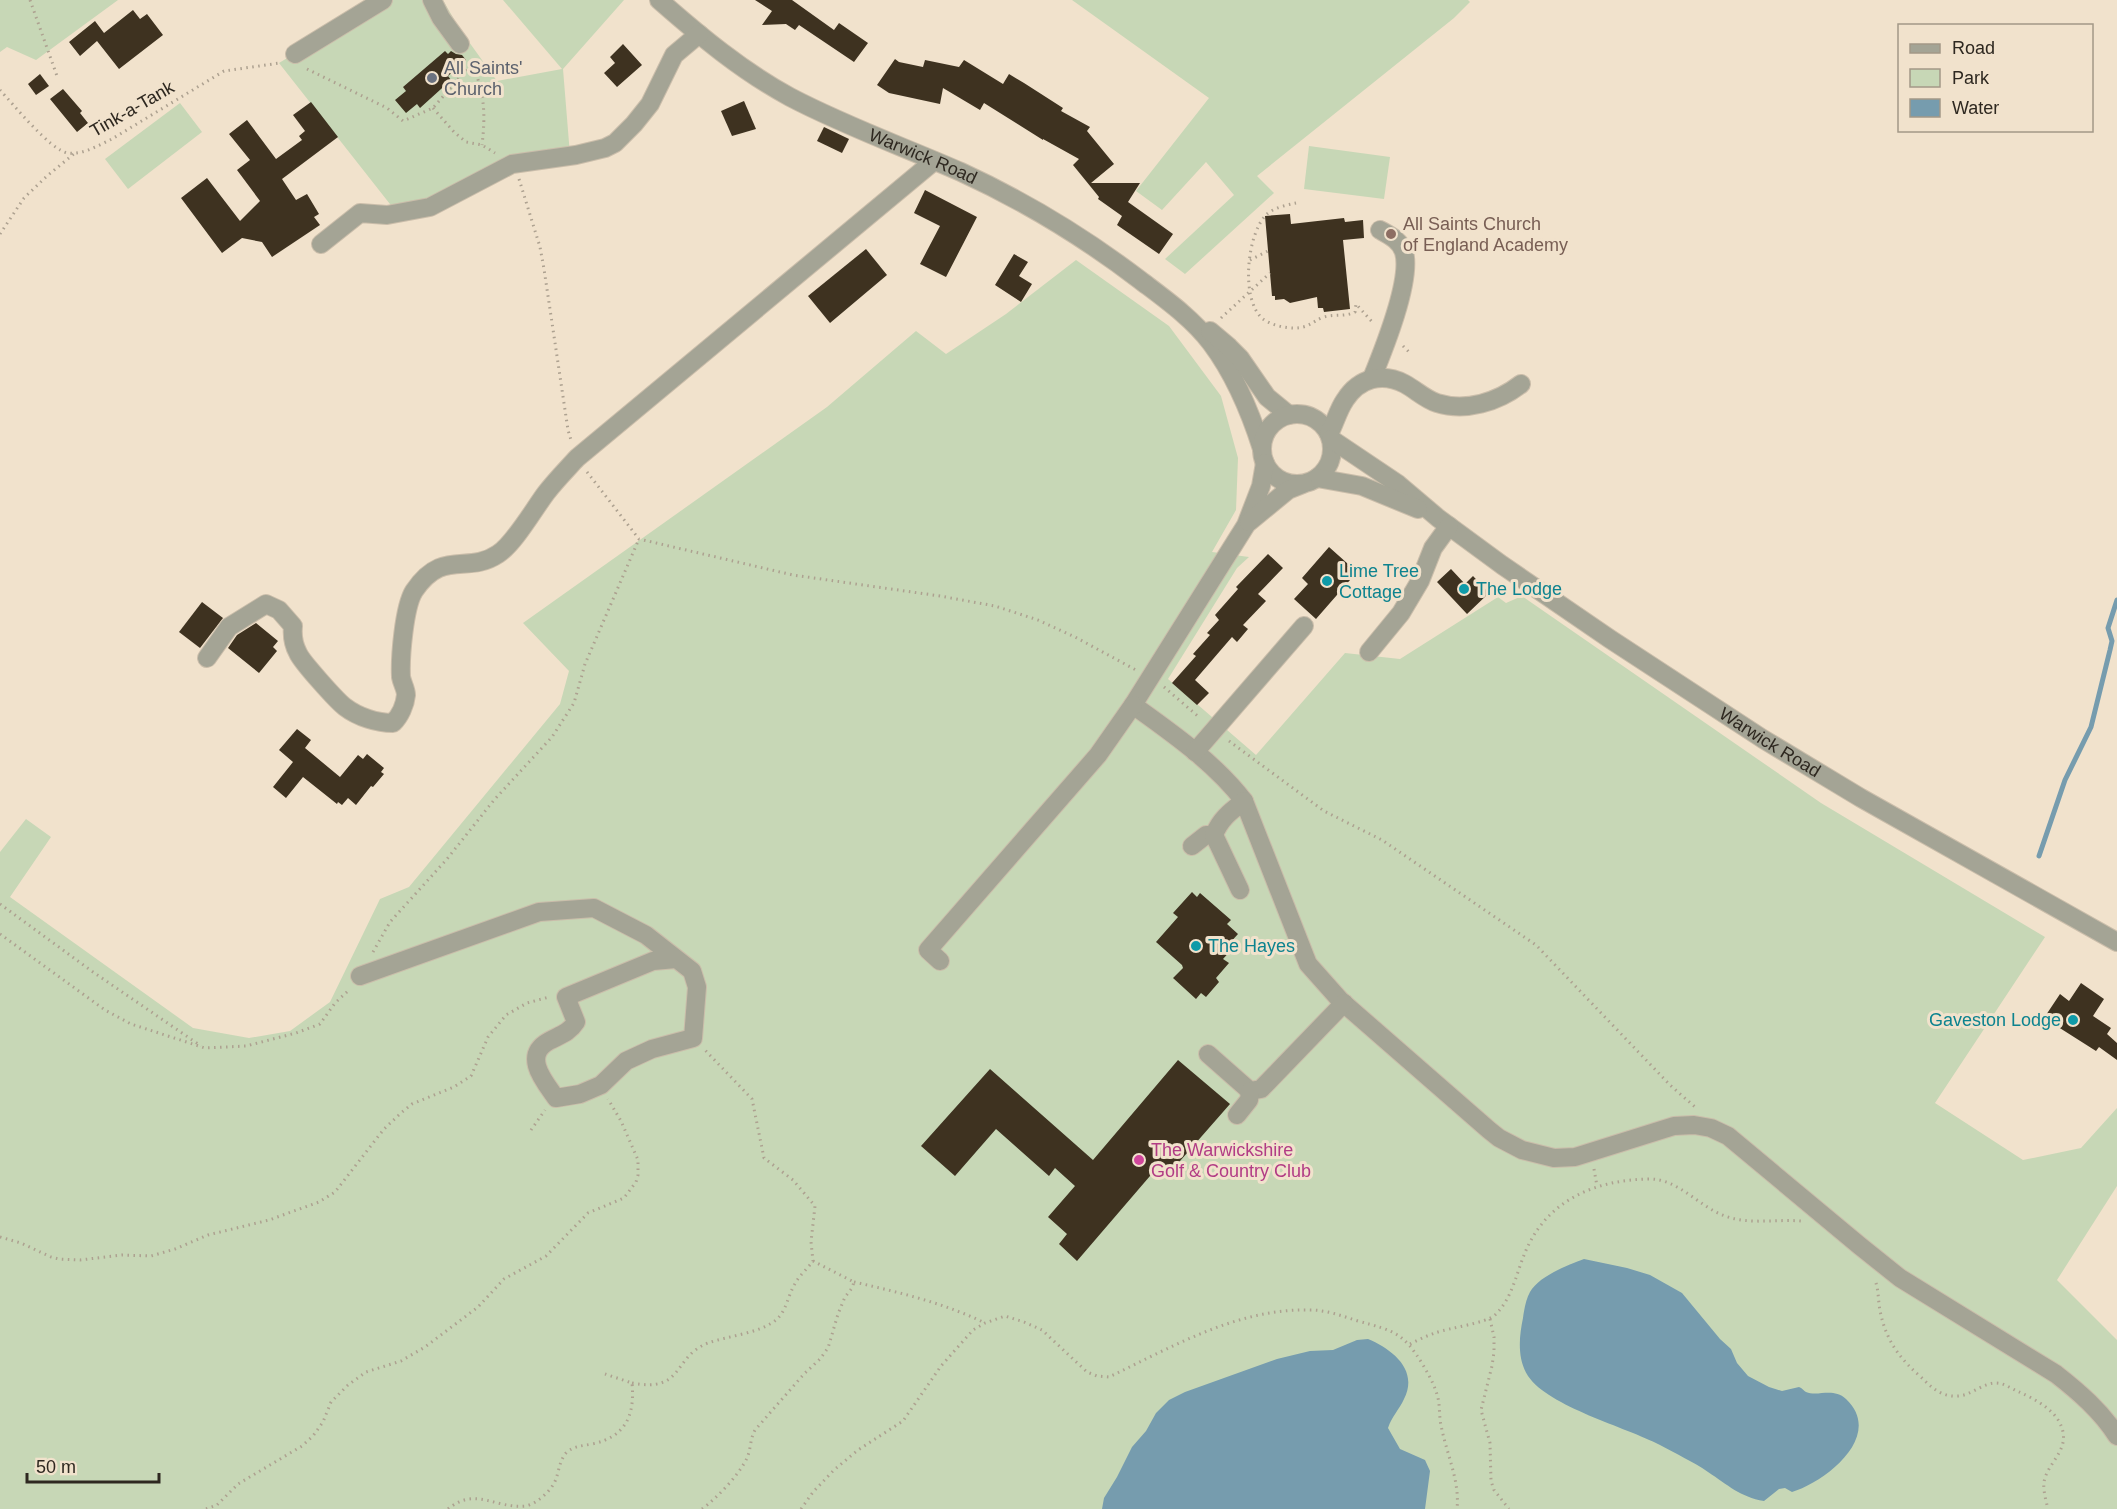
<svg xmlns="http://www.w3.org/2000/svg" width="2117" height="1509" font-family="Arial,sans-serif">
<style>
.green{fill:#c7d7b6}
.water{fill:#769cae}
.lines{fill:none;stroke-linecap:round;stroke-linejoin:round}
.stream{stroke:#769cae;stroke-width:5}
.building{fill:#3e3220}
.minor-casing{stroke:#cabdaa;stroke-width:20}
.path{stroke:#ada190;stroke-width:3;stroke-dasharray:1.5 4.5;stroke-linecap:butt}
.minor{stroke:#a4a495;stroke-width:18}
.worship-dot{fill:#6b7280;stroke:#f1e2cc;stroke-width:2}
.education-dot{fill:#8d6e63;stroke:#f1e2cc;stroke-width:2}
.culture-dot{fill:#0f9aa8;stroke:#f1e2cc;stroke-width:2}
.hotel-dot{fill:#d1479c;stroke:#f1e2cc;stroke-width:2}
.labels{text-anchor:middle;stroke-width:6;stroke-linejoin:round;paint-order:stroke}
.worship-label{font-size:18px;fill:#5b616d;stroke:#f1e2cc;text-anchor:start}
.street-label{font-size:18px;fill:#2e2820;stroke:#f1e2cc}
.education-label{font-size:18px;fill:#785e54;stroke:#f1e2cc;text-anchor:start}
.culture-label{font-size:18px;fill:#0d838f;stroke:#f1e2cc;text-anchor:start}
.hotel-label{font-size:18px;fill:#b23c85;stroke:#f1e2cc;text-anchor:start}
</style>
<rect width="100%" height="100%" fill="#f1e2cc"/>
<g class="green">
<path d="M0 0H118L36 60 7 47 0 52Z"/>
<path d="M383 0H443L459 28 497 81 562 69 503 0H624L563 69 570 155 536 160 397 213 279 63Z"/>
<path d="M1072 0H1468L1470 2 1454 18 1257 176 1274 193 1185 274 1165 259 1234 195 1206 162 1162 210 1136 191 1209 98Z"/>
<path d="M180 103 202 132 128 189 105 159Z"/>
<path d="M1309 146 1390 157 1384 199 1304 189Z"/>
<path d="M1076 260 1169 326 1221 396 1238 458 1236 510 1212 552 1249 557 1237 568 1168 679 1256 755 1345 653 1400 659 1498 597 1506 603 1522 596 1821 803 2045 937 1935 1103 2023 1160 2081 1148 2117 1108V1186L2057 1280 2117 1340V1509H0V852L26 819 51 837 10 897 193 1028 249 1038 290 1031 330 1002 380 899 409 887 560 704 569 671 523 623 827 407 916 331 946 354 1006 314Z"/>
</g>
<g class="water">
<path d="M1584 1259 1627 1268 1650 1275 1682 1293 1720 1339 1731 1349 1737 1363 1748 1376 1769 1387 1782 1391 1799 1387C1802 1388 1804 1391 1806 1392 1818 1397 1833 1387 1846 1399 1885 1436 1825 1482 1792 1492L1785 1488 1779 1489 1764 1501C1740 1497 1728 1485 1708 1472 1694 1462 1676 1454 1660 1445 1626 1427 1549 1407 1528 1376 1517 1359 1519 1337 1523 1318 1524 1310 1526 1299 1530 1292 1539 1276 1568 1265 1584 1259Z"/>
<path d="M1368 1339C1392 1349 1419 1370 1404 1399 1399 1410 1392 1416 1388 1428L1400 1449 1425 1460 1430 1471 1425 1509H1102L1104 1498 1117 1477 1132 1447 1146 1431 1156 1413 1169 1400 1185 1392 1277 1359 1310 1351 1333 1350 1357 1340Z"/>
</g>
<g class="lines">
<path class="stream" d="M2039 856 2065 780 2091 727 2110 650 2112 641 2108 628 2117 600"/>
</g>
<g class="building">
<path d="M755 0H792L834 30 839 23 868 43 854 62 799 25 795 30 786 24 762 25 772 11Z"/>
<path d="M133 10 140 19 147 14 163 35 119 69 97 41 80 56 69 42 95 21 104 33Z"/>
<path d="M623 44 642 65 617 87 604 73 615 63 610 57Z"/>
<path d="M445 51 448 54 451 51 456 54 462 55 466 60 448 76 451 80 420 108 417 104 406 113 395 100 406 91 403 87Z"/>
<path d="M895 59 899 62 923 67 925 60 959 67 964 60 1003 84 1009 74 1024 83 1063 108 1061 111 1090 127 1087 131 1114 164 1091 183H1140L1128 202 1173 234 1159 254 1117 225 1122 216 1098 199 1099 197 1073 165 1079 159 1043 139V140L984 103 980 110 943 88 940 104 889 93 877 85Z"/>
<path d="M40 74 49 86 36 95 28 84Z"/>
<path d="M63 89 82 111 80 113 88 123 77 132 50 99Z"/>
<path d="M744 101 756 129 732 136 721 111Z"/>
<path d="M311 102 338 137 282 179 296 200 307 194 319 214 314 217 320 225 272 257 262 242 242 238 222 253 181 198 207 178 240 221 260 201 237 170 250 160 229 134 247 120 276 159 302 140 299 136 305 131 293 115Z"/>
<path d="M824 127 849 139 842 153 817 141Z"/>
<path d="M925 190 977 217 946 277 920 264 940 226 914 213Z"/>
<path d="M1290 214 1291 224 1344 218 1345 222 1363 220 1364 238 1343 240 1350 309 1324 312 1323 308H1318L1317 297 1290 303 1284 299 1275 300V296H1272L1265 216Z"/>
<path d="M866 249 887 275 830 323 808 296Z"/>
<path d="M1014 254 1028 262 1019 276 1032 284 1021 302 995 285Z"/>
<path d="M1329 547 1357 572 1316 619 1294 599 1308 584 1302 578Z"/>
<path d="M1268 554 1283 568 1258 594 1266 601 1243 625 1248 629 1237 642 1232 637 1195 680 1209 693 1197 705 1172 683 1196 656 1193 654 1210 635 1207 633 1219 620 1215 615 1238 589 1236 587Z"/>
<path d="M1451 569 1465 584 1473 576 1489 593 1467 614 1437 582Z"/>
<path d="M202 602 223 618 200 648 179 632Z"/>
<path d="M256 623 278 641 273 647 277 651 259 673 228 648 237 635Z"/>
<path d="M297 729 311 740 305 748 340 777 358 755 363 759 367 754 384 768 381 772 384 774 373 787 371 786 356 805 348 798 342 805 338 802 337 804 303 777 286 798 273 787 293 762 279 750Z"/>
<path d="M1192 892 1197 897 1200 893 1231 920 1227 924 1238 934 1229 944 1233 948 1223 959 1229 963 1216 978 1219 982 1206 997 1201 993 1196 999 1173 978 1183 968 1182 965 1156 942 1178 917 1173 913Z"/>
<path d="M2081 983 2104 999 2093 1016 2111 1028 2107 1034 2117 1043V1060L2099 1047 2096 1051 2044 1018 2060 994 2069 1001Z"/>
<path d="M1178 1060 1230 1104 1166 1177 1156 1169 1077 1261 1059 1244 1067 1234 1048 1217 1075 1186 1055 1168 1049 1176 996 1129 955 1176 921 1146 990 1069 1093 1160Z"/>
</g>
<g class="lines">
<defs>
<g id="minor">
<path d="M432 0 441 18 460 44"/>
<path id="s1" d="M659 0C700 36 742 71 790 97 845 126 904 147 961 172 1024 201 1085 238 1140 280 1165 299 1192 318 1211 343 1235 375 1250 411 1262 449"/>
<path d="M295 54 383 0"/>
<path d="M321 244 360 213 387 215 430 207 512 164 576 155 605 148 615 143 634 124 650 104 674 55 699 34"/>
<path d="M1210 331 1229 347 1240 358 1267 397 1289 415"/>
<path d="M1372 378C1383 351 1412 280 1404 252 1400 240 1389 235 1380 230"/>
<circle cx="1297" cy="449" r="35"/>
<path d="M1329 434C1335 423 1338 410 1345 400 1359 378 1382 372 1405 384 1416 390 1425 399 1437 403 1466 412 1498 402 1521 384"/>
<path id="s2" d="M1331 439 1398 484 1438 518 1502 565 1610 639 1763 739 1861 798 2117 942"/>
<path d="M1265 463 1261 486 1246 525 1133 705C1172 733 1215 763 1244 801L1308 964 1340 1000 1489 1130 1499 1138 1522 1150 1554 1158 1575 1157 1674 1126 1694 1125 1711 1128 1728 1136 1860 1246 1900 1278 2056 1374C2079 1392 2101 1411 2117 1436"/>
<path d="M1317 478 1362 486 1418 509"/>
<path d="M1249 522 1288 490 1303 484"/>
<path d="M1369 652 1401 613 1420 581 1433 548 1449 526"/>
<path d="M207 658 229 627 266 604 279 610 293 626C292 636 293 644 298 653 301 661 337 701 345 707 358 717 377 723 393 723 400 716 405 705 406 695 406 689 402 683 401 677 400 658 404 607 414 591 443 548 467 575 498 554 514 544 534 509 546 493 556 480 567 469 577 458L934 161"/>
<path d="M1195 752 1304 626"/>
<path d="M1192 846 1206 835H1214"/>
<path d="M1240 890 1214 835C1220 819 1231 811 1244 801"/>
<path d="M940 961 928 950 1098 755 1133 705"/>
<path d="M360 976 539 912 594 908 646 935 692 971 697 987 693 1038 652 1049 626 1061 601 1085 580 1094 556 1098C544 1081 522 1056 549 1041 560 1035 569 1033 576 1022L566 997 653 961 676 959"/>
<path d="M1208 1054 1250 1091 1261 1089 1344 1003"/>
<path d="M1237 1115 1249 1100 1250 1091"/>
</g>
</defs>
<use href="#minor" class="minor-casing"/>
<g class="path">
<path d="M30 0 57 76"/>
<path d="M472 62C484 94 486 111 482 145"/>
<path d="M307 69 387 108 403 121 433 108 468 68 472 62 471 57"/>
<path d="M0 90C13 104 51 151 68 153 83 155 99 145 112 139L224 71 280 63"/>
<path d="M433 108 454 132 466 142 482 145 495 153"/>
<path d="M519 179 540 247 544 269 568 430 571 440"/>
<path d="M1296 203C1286 205 1273 208 1266 215 1247 234 1240 300 1263 319 1271 325 1285 328 1294 328 1310 328 1312 321 1324 317 1334 314 1345 317 1355 312L1356 304 1374 324"/>
<path d="M0 234 24 198 47 176 75 153"/>
<path d="M1250 260 1268 251"/>
<path d="M1221 318 1270 273"/>
<path d="M1403 346 1410 353"/>
<path d="M587 472 639 539 793 575 940 596 995 606 1038 620 1075 637 1136 670"/>
<path d="M1164 687 1200 718"/>
<path d="M1229 741 1324 811 1382 840 1536 945 1670 1085 1695 1107"/>
<path d="M0 904 93 972 201 1046"/>
<path d="M0 934 105 1010 131 1024 205 1048 246 1046 296 1033 320 1024 335 1003 349 990"/>
<path d="M373 952 390 922 447 859 494 800 552 737 574 703 585 664 639 539"/>
<path d="M531 1130 545 1110"/>
<path d="M1594 1169 1597 1186"/>
<path d="M0 1237 21 1243 51 1257 59 1259 80 1260 122 1255 151 1256 175 1249 208 1235 269 1220 319 1202 335 1192 384 1129 401 1113 412 1104 454 1087 471 1076 488 1037 506 1015 527 1003 549 997"/>
<path d="M854 1282C898 1292 944 1303 985 1323"/>
<path d="M1876 1283C1879 1293 1878 1304 1881 1315 1887 1342 1901 1360 1922 1378 1932 1388 1942 1397 1957 1396 1971 1396 1982 1383 1996 1383 2004 1383 2010 1388 2017 1391 2035 1399 2059 1411 2063 1432 2067 1452 2047 1464 2044 1482 2043 1490 2046 1501 2048 1509"/>
<path d="M1490 1319 1494 1337V1352L1492 1366 1481 1410 1490 1443 1491 1481 1494 1490 1509 1509"/>
<path d="M1410 1344C1418 1340 1426 1336 1435 1333 1448 1328 1487 1323 1495 1315 1514 1297 1517 1268 1528 1246 1551 1198 1598 1180 1648 1179 1678 1178 1699 1207 1725 1216 1749 1225 1776 1219 1801 1221"/>
<path d="M632 1383C685 1393 672 1357 708 1343 727 1336 762 1333 777 1319 787 1310 788 1294 796 1282 800 1275 808 1268 813 1261L811 1242 815 1206 793 1180 764 1158 752 1099 704 1049"/>
<path d="M206 1509 217 1505 238 1484 302 1446 313 1436 323 1422 331 1402 348 1385 366 1372 401 1361 425 1347 478 1307 504 1279 546 1256 588 1213 624 1198 636 1182 638 1175V1160L621 1121 608 1099"/>
<path d="M448 1509C476 1486 494 1509 526 1506 538 1503 552 1490 556 1479 559 1470 560 1460 566 1453 573 1446 582 1446 592 1444 626 1437 635 1415 632 1383L605 1374"/>
<path d="M702 1509C717 1498 739 1475 747 1458 751 1449 750 1439 755 1430L804 1374 820 1359 828 1348 838 1314 845 1297 852 1288 854 1282 813 1261"/>
<path d="M801 1509 813 1492 834 1470 858 1450 903 1421 941 1366 973 1330 985 1323 1005 1316 1024 1322 1042 1330 1087 1372 1097 1376 1109 1377C1172 1347 1238 1308 1310 1310 1327 1310 1342 1316 1358 1321 1394 1331 1403 1332 1423 1365 1429 1375 1435 1386 1438 1398 1440 1407 1439 1416 1441 1425 1446 1453 1460 1480 1457 1509"/>
</g>
<use href="#minor" class="minor"/>
</g>
<circle class="worship-dot" cx="432" cy="78" r="6"/>
<circle class="education-dot" cx="1391" cy="234" r="6"/>
<g class="culture-dot">
<circle cx="1327" cy="581" r="6"/>
<circle cx="1464" cy="589" r="6"/>
<circle cx="1196" cy="946" r="6"/>
<circle cx="2073" cy="1020" r="6"/>
</g>
<circle class="hotel-dot" cx="1139" cy="1160" r="6"/>
<g class="labels">
<g class="worship-label">
<text x="444" y="74">All Saints'<tspan x="444" dy="21">Church</tspan></text>
</g>
<g class="street-label">
<text transform="translate(132 109) rotate(-30)" y="6">Tink-a-Tank</text>
<text dy="6" stroke="none"><textPath href="#s1" startOffset="309">Warwick Road</textPath></text>
<text dy="6" stroke="none"><textPath href="#s2" startOffset="534">Warwick Road</textPath></text>
</g>
<g class="education-label">
<text x="1403" y="230">All Saints Church<tspan x="1403" dy="21">of England Academy</tspan></text>
</g>
<g class="culture-label">
<text x="1339" y="577">Lime Tree<tspan x="1339" dy="21">Cottage</tspan></text>
<text x="1476" y="595">The Lodge</text>
<text x="1208" y="952">The Hayes</text>
<text x="2061" y="1026" text-anchor="end">Gaveston Lodge</text>
</g>
<g class="hotel-label">
<text x="1151" y="1156">The Warwickshire<tspan x="1151" dy="21">Golf &amp; Country Club</tspan></text>
</g>
</g>
<rect x="1898" y="24" width="195" height="108" fill="#f1e2cc" stroke="#a39887" stroke-width="1.5"/>
<rect x="1910" y="44" width="30" height="9" fill="#a4a495" stroke="#a39887" stroke-width="1.5"/>
<text x="1952" y="54" font-size="18" fill="#2e2820">Road</text>
<rect x="1910" y="69" width="30" height="18" fill="#c7d7b6" stroke="#a39887" stroke-width="1.5"/>
<text x="1952" y="84" font-size="18" fill="#2e2820">Park</text>
<rect x="1910" y="99" width="30" height="18" fill="#769cae" stroke="#a39887" stroke-width="1.5"/>
<text x="1952" y="114" font-size="18" fill="#2e2820">Water</text>
<path d="M27 1473v9h132v-9" fill="none" stroke="#2e2820" stroke-width="3"/>
<text x="36" y="1473" font-size="18" fill="#2e2820" stroke="#f1e2cc" stroke-width="4.5" paint-order="stroke">50 m</text>
</svg>
